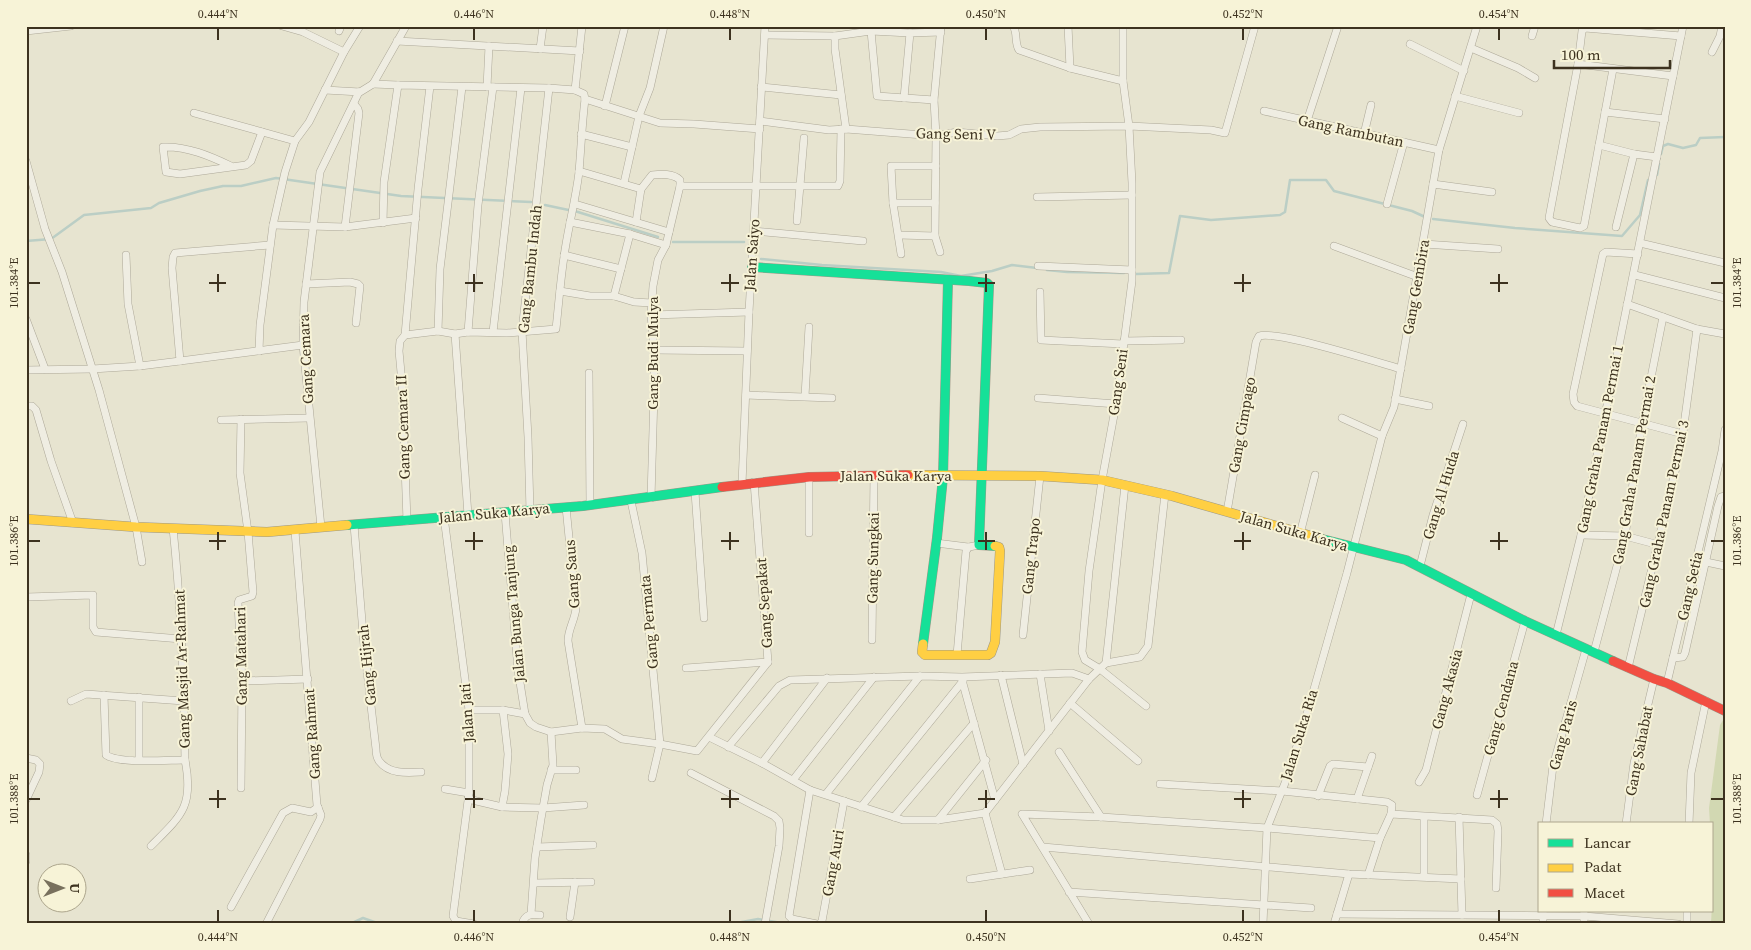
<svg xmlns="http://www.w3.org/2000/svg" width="1751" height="950" font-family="'Source Serif 4',serif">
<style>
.green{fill:#d2d8b2}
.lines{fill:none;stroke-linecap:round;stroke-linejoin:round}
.stream{stroke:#bbcec5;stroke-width:2.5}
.street-casing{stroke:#ada898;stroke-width:8}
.fast-casing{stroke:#9c9888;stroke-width:10}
.slow-casing{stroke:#9c9888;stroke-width:10}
.jam-casing{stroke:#9c9888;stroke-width:10}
.street{stroke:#efede2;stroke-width:7}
.fast{stroke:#16e098;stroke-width:9}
.slow{stroke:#ffcf43;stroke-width:9}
.jam{stroke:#f24e42;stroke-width:9}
.ticks{fill:none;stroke:#3d321f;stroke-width:2}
.labels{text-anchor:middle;stroke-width:4;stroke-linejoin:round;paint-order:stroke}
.street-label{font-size:15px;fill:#3d321f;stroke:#f7f3d7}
.neatline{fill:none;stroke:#3d321f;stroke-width:2}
.ticks-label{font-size:12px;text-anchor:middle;fill:#3d321f}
</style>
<rect width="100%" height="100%" fill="#e7e4d0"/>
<path class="green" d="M1725 717V924H1711L1713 882 1712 824H1710L1709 808 1720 725Z"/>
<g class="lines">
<g class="stream">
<path d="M1661 154 1663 146 1668 144 1683 148 1696 145 1700 138 1725 137"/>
<path d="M1657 175 1659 164"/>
<path d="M545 205 578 212 658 237"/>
<path d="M1433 219 1515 228 1622 236 1640 215 1648 180"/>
<path d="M26 241 51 239 84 215 151 208 159 203 200 191 223 186H241L276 178 401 196 531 202"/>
<path d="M673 242H744"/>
<path d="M761 259 822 265 941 272 961 276 992 271 1012 265 1037 268"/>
<path d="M1047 270 1067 272 1124 273"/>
<path d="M1136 274 1169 273 1180 216 1211 220 1280 215 1285 212 1290 180H1326L1334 191 1412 211 1425 217"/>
<path d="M350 924 363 918 380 924"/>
<path d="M731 924 758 919 788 924"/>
</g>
<defs>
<g id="street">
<path d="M282 26 303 32 344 52"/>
<path d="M1013 26C1018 33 1014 42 1019 50L1070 68 1123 81"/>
<path d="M1068 26 1070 68"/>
<path d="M1123 26V81L1129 126 1132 183V281L1116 404 1102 480 1089 571 1082 652 1085 660 1100 669 1146 706"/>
<path d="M26 31 71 26"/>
<path d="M339 31 341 26"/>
<path d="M871 31 877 96 934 100"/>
<path d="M765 35 835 36"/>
<path d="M1532 36 1535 26"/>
<path d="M397 41 580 51"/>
<path d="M1410 44 1464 71"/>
<path d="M1471 48 1518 68 1535 78"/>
<path d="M540 49 543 26"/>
<path d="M1712 52 1720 36 1722 26"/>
<path d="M1578 64 1673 76"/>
<path d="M1613 69 1584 226 1580 228 1552 222 1549 218 1578 64 1582 31 1585 28 1681 36"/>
<path d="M373 84 398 85"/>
<path d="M487 87 489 46"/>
<path d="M761 87 841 95"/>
<path d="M325 90 360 92 373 84 406 26"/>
<path d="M575 90 582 26"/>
<path d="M1455 96 1519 113"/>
<path d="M904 98 910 33 941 32"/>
<path d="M585 99 660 123 694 124 760 129"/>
<path d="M605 106 625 26"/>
<path d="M1264 111 1439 150"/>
<path d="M1605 112 1665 119"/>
<path d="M194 113 295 141"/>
<path d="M760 121 829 130 846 129 936 136 957 132 997 136 1009 135 1021 129 1040 127 1129 126 1211 130 1225 133 1255 26"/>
<path d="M1307 121 1338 26"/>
<path d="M846 129 835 49V36L871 31 910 33"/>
<path d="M581 134 632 147"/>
<path d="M1364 134 1371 105"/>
<path d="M1599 145 1634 154"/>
<path d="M26 161 45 229 62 272 99 390 136 527 142 562"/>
<path d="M231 166C210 156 187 146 163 147L166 172 180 174 246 165 251 161 262 132"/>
<path d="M579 171 641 189 636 222"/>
<path d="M624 183 639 116 650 88 664 26"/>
<path d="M1433 184 1492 192"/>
<path d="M680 186H838L840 181 841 129"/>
<path d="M641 189 652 175C661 174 673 173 680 180V186L666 245 658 260 653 286 651 315 654 350V394L651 498"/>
<path d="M1037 197 1132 195"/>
<path d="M893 203H935"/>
<path d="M575 204 669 232"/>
<path d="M1387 204 1404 142"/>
<path d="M797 221 804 138"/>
<path d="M570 222 630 234 666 245"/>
<path d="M383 223 384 182 398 85 549 88 575 90 584 94 585 99C582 124 581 148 579 172 576 197 570 220 566 244 561 272 559 301 556 329L507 333 468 332 455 334 438 331 405 335 418 189 430 86"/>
<path d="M273 225 345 227 416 218"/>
<path d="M345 227 359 113 358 109 354 104"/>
<path d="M1616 227 1634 154 1657 157"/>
<path d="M754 231 863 241"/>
<path d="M899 235 935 236"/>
<path d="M1640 243 1725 263"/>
<path d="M1424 244 1498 249"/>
<path d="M1334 246 1418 277"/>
<path d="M940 252 935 236 936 136 934 100 941 26"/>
<path d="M901 254 893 203 891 166H936"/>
<path d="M1638 254 1606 252 1603 254 1573 394 1574 402 1577 406 1683 434"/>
<path d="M564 255 621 269"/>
<path d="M1038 266 1132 270"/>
<path d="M1635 275 1725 298"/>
<path d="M306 284 350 282 358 284 360 286 356 323"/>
<path d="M560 291 590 296H614L634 302 652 303"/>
<path d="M1040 292 1041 340 1123 344"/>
<path d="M614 296 630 234"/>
<path d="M1627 304 1697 329 1725 334"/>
<path d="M651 315 749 312"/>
<path d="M26 319 45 369"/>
<path d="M438 331 440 269 462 87"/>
<path d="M468 332 478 205 493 87"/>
<path d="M493 332 521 88"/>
<path d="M455 334 468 515"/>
<path d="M405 335 400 341 399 351 402 383 407 521"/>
<path d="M1124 341 1181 340"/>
<path d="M654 350 747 351"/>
<path d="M259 351 260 325 273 225 285 172 295 141 309 122 344 52 360 26"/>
<path d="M180 361 303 345"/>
<path d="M140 366 180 361 172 268 173 257 175 253 270 245"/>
<path d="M26 370 92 369 140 366 128 304 126 255"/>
<path d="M589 373 590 505"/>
<path d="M746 395 832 398"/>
<path d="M805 396 809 327"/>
<path d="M1038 398 1116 404"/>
<path d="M1395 399 1429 406"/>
<path d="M26 406H32L36 410 51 461 73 523"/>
<path d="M1342 418 1382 436"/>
<path d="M241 419 240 473 248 532 253 592 252 596 239 600 238 603 242 681 241 788"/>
<path d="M221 420 309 418"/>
<path d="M742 484 749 312 765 26"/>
<path d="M695 492 704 618"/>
<path d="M631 501 642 553 660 744 652 778"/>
<path d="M566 507 576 608C575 620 568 629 568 641L582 728"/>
<path d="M530 511 528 437 522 331 549 88"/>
<path d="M1227 512 1256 342 1259 336C1277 330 1377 362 1401 369"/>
<path d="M505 513 518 670 525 714 530 723 536 727 551 732 582 728 605 729 622 739 660 744 697 751 768 662 754 482"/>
<path d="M444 517 469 710V793L453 916 456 921 474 924"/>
<path d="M354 525 364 645 376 749C376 752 377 758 379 761 389 774 406 773 421 772"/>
<path d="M321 527 303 345 304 302 320 172 359 92"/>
<path d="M809 533V477"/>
<path d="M1300 534 1315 475"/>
<path d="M1581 535 1625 536 1659 545"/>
<path d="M936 543 968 547"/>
<path d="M1706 562 1725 566"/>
<path d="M1420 566 1433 515 1463 424"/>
<path d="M26 597 93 595V627L96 632 181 639"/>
<path d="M1023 635 1040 476"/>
<path d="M1556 635 1581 535 1683 26"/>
<path d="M872 640 874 475"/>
<path d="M1594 652 1625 536 1642 423 1663 317"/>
<path d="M957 655 966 551 969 547 979 545"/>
<path d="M1673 658 1683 657 1685 653 1718 506 1721 497 1725 496"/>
<path d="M1106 663 1140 657 1148 646 1165 494"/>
<path d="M686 668 768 662"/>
<path d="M1628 668 1681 447 1697 329"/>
<path d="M1040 674 1049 731"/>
<path d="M1001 675 1023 764"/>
<path d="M962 680 995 800"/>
<path d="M242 681 308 679"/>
<path d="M1667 683 1722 451 1725 430"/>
<path d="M104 695 106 755C119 764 168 760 185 760 184 683 181 605 173 528"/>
<path d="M139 697V760"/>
<path d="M71 701 86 694 184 701"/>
<path d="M1070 703 1138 761"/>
<path d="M469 710H503L525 714"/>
<path d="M709 737 762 763 810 790 903 820H938L985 813 1089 679 1106 663 1125 485"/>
<path d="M728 747 779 686 790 680 920 676 962 677 1072 673 1089 679"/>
<path d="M1059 752 1101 817"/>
<path d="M26 758 36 760 40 764 39 772 26 800"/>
<path d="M762 763 827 678"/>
<path d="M551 770H576"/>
<path d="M691 773 774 816 779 821 780 828 779 846 765 924"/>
<path d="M793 780 874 677"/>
<path d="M1419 782 1426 770 1471 594"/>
<path d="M1160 784 1282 791 1387 802 1392 805 1391 814"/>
<path d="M445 789 469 793"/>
<path d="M810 790 789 916 792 919 817 924"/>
<path d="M826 794 920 676"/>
<path d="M1477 795 1525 621"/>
<path d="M1318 796 1330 766 1333 764 1368 767"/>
<path d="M468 799 502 807 505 791 508 754 503 710"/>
<path d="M1357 799 1372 756"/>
<path d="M502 807 543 808 584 805"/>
<path d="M861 807 963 681"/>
<path d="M985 813 1002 874"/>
<path d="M894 817 974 723"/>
<path d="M1459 817 1462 915"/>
<path d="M938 820 986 760"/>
<path d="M1546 824 1553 766 1586 649"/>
<path d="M1626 824 1634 763 1654 679"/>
<path d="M1689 824 1691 773 1706 701"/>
<path d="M151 846C182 815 194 806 185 760"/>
<path d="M537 847 593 845"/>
<path d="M1043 847 1349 874 1461 879"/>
<path d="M26 855V861"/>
<path d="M1368 875 1380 838 1391 814 1492 820 1497 824 1498 831 1496 888"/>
<path d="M1424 876V817"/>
<path d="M970 879 1030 870"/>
<path d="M534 883 591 882"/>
<path d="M1069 892 1311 908"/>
<path d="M231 907 283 813 292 808 311 812 318 807"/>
<path d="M1687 911V924"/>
<path d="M531 914 535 858 541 819 547 785 553 765 551 732"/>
<path d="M1337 914 1584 916 1678 924"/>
<path d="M570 917 575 882"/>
<path d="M266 924 320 819 321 815 317 805 295 531"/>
<path d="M522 924C525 914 531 914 540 915"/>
<path d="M820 924 822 921 844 801"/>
<path d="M1089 924 1022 814 1101 817 1267 828 1380 838"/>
<path d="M1263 924 1267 828 1285 783 1304 724 1347 573 1382 436 1394 407 1439 150 1477 26"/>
<path d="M1334 924 1349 874"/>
<path d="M1543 924V911"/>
<path d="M1584 924V911"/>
</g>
<g id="fast">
<path d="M752 267 969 281 987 283 989 285 979 545 995 546"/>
<path d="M347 525 583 506 722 487"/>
<path d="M1322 539 1406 560 1525 621 1613 661"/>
<path d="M923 644 937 538 943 477 948 280"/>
</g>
<g id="slow">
<path d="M908 475 1040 476 1102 480 1172 496 1322 539"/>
<path d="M26 519 136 527 267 532 347 525"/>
<path d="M923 644 922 652 925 655H988L991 653 995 642 1000 551 999 547 995 546"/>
</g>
<g id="jam">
<path d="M722 487 809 477 908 475"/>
<path d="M1613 661 1654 679 1667 683 1725 711"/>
</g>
</defs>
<use href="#street" class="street-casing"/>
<use href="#fast" class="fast-casing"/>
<use href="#slow" class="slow-casing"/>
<use href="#jam" class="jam-casing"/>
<use href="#street" class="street"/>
<use href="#fast" class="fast"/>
<use href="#slow" class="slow"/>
<use href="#jam" class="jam"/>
</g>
<path class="ticks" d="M218 28V40M474 28V40M730 28V40M986 28V40M1243 28V40M1499 28V40M218 274V292M474 274V292M730 274V292M986 274V292M1243 274V292M1499 274V292M28 283H40M209 283H226M465 283H483M721 283H739M978 283H995M1234 283H1251M1490 283H1508M1711 283H1724M218 532V550M474 532V550M730 532V550M986 532V550M1243 532V550M1499 532V550M28 541H40M209 541H226M465 541H483M721 541H739M978 541H995M1234 541H1251M1490 541H1508M1711 541H1724M218 790V808M474 790V808M730 790V808M986 790V808M1243 790V808M1499 790V808M28 799H40M209 799H226M465 799H483M721 799H739M978 799H995M1234 799H1251M1490 799H1508M1711 799H1724M218 910V922M474 910V922M730 910V922M986 910V922M1243 910V922M1499 910V922"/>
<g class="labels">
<g class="street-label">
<text transform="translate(1351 131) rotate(12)" y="5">Gang Rambutan</text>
<text transform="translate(956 134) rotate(1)" y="5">Gang Seni V</text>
<text transform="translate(752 255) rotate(-86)" y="5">Jalan Saiyo</text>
<text transform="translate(530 269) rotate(-84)" y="5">Gang Bambu Indah</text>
<text transform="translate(1416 287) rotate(-80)" y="5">Gang Gembira</text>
<text transform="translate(653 353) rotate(-90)" y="5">Gang Budi Mulya</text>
<text transform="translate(306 359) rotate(-93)" y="5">Gang Cemara</text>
<text transform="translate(1118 382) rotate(-82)" y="5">Gang Seni</text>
<text transform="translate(1242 425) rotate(-80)" y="5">Gang Cimpago</text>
<text transform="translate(403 427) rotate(-92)" y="5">Gang Cemara II</text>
<text transform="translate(1600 439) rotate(-79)" y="5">Gang Graha Panam Permai 1</text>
<text transform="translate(1634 470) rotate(-80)" y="5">Gang Graha Panam Permai 2</text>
<text x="896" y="481">Jalan Suka Karya</text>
<text transform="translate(1441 495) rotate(-73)" y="5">Gang Al Huda</text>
<text transform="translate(494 513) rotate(-5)" y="5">Jalan Suka Karya</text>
<text transform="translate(1664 514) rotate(-78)" y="5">Gang Graha Panam Permai 3</text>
<text transform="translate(1294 531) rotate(16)" y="5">Jalan Suka Karya</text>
<text transform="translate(1031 556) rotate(-84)" y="5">Gang Trapo</text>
<text transform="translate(873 558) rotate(-89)" y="5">Gang Sungkai</text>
<text transform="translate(572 574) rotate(-94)" y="5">Gang Saus</text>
<text transform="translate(1690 586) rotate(-77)" y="5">Gang Setia</text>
<text transform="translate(764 603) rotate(-94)" y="5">Gang Sepakat</text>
<text transform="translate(514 614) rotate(-95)" y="5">Jalan Bunga Tanjung</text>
<text transform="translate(649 622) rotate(-95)" y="5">Gang Permata</text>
<text transform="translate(241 656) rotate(-91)" y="5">Gang Matahari</text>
<text transform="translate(367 665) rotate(-96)" y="5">Gang Hijrah</text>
<text transform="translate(182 669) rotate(-92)" y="5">Gang Masjid Ar-Rahmat</text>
<text transform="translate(1447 689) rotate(-75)" y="5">Gang Akasia</text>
<text transform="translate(1501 708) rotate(-75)" y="5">Gang Cendana</text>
<text transform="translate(467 713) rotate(-94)" y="5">Jalan Jati</text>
<text transform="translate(312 734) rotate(-94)" y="5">Gang Rahmat</text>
<text transform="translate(1299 735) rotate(-73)" y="5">Jalan Suka Ria</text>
<text transform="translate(1563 735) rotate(-75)" y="5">Gang Paris</text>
<text transform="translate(1639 751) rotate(-79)" y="5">Gang Sahabat</text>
<text transform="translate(833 863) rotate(-80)" y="5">Gang Auri</text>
</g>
</g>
<rect width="1751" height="950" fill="none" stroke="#f7f3d7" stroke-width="55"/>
<rect x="1538" y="822" width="175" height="90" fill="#f7f3d7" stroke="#ada68d"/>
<rect x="1548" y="839" width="25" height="8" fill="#16e098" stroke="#ada68d"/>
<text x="1584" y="848" font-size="15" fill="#3d321f">Lancar</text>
<rect x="1548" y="864" width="25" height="8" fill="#ffcf43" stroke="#ada68d"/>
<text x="1584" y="872" font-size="15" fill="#3d321f">Padat</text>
<rect x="1548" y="889" width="25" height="8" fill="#f24e42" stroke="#ada68d"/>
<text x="1584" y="898" font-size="15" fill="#3d321f">Macet</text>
<g transform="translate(62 888) rotate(90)"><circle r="24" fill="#f7f3d7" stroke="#ada68d"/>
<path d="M0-4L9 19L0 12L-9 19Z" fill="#78705d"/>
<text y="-8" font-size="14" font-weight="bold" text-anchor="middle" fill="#3d321f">U</text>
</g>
<path d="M1554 60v8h116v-8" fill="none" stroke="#3d321f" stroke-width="2.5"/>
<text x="1561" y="60" font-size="15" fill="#3d321f" stroke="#f7f3d7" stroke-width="4" paint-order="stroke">100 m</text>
<rect x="28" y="28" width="1696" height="894" class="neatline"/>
<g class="ticks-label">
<text x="218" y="18">0.444°N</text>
<text x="474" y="18">0.446°N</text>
<text x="730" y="18">0.448°N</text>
<text x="986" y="18">0.450°N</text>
<text x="1243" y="18">0.452°N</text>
<text x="1499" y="18">0.454°N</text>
<text transform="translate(1737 283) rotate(-90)" y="4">101.384°E</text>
<text transform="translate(14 283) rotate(-90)" y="4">101.384°E</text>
<text transform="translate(1737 541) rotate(-90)" y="4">101.386°E</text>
<text transform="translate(14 541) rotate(-90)" y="4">101.386°E</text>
<text transform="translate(14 799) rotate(-90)" y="4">101.388°E</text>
<text transform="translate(1737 799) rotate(-90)" y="4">101.388°E</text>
<text x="218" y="941">0.444°N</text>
<text x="474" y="941">0.446°N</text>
<text x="730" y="941">0.448°N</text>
<text x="986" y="941">0.450°N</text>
<text x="1243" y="941">0.452°N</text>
<text x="1499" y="941">0.454°N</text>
</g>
</svg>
